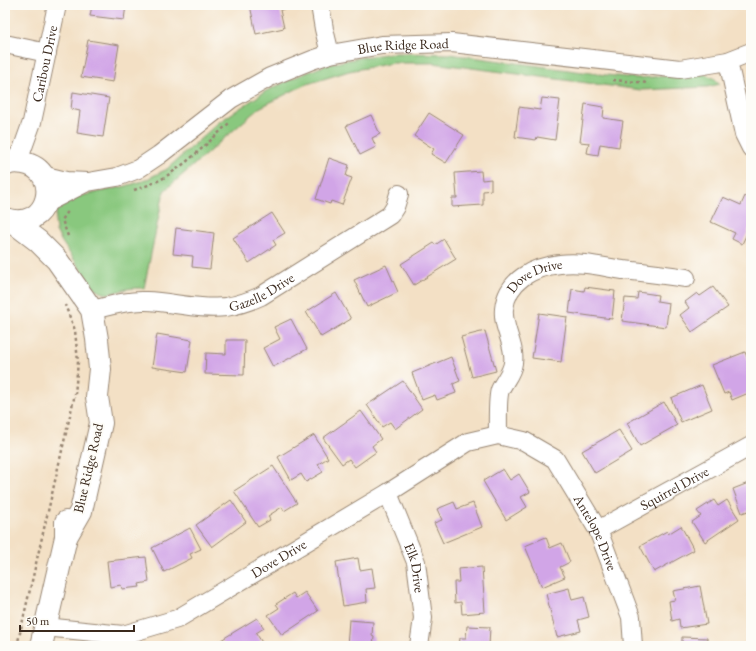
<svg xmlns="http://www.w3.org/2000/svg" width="756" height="651" font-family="'EB Garamond',serif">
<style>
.green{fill:#89c87e;stroke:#62794e}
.building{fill:#d1a5e7}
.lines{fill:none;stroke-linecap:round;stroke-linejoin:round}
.street-casing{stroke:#978572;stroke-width:20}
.secondary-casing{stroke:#978572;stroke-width:24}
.path{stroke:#978572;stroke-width:2.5;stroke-dasharray:3 3;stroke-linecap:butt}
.street{stroke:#fff;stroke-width:18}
.secondary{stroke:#fff;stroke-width:22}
.labels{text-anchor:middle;stroke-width:4;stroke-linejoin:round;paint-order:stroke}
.street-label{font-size:14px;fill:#3b2a1e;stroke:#fdfcf7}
</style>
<rect width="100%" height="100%" fill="#fdfcf7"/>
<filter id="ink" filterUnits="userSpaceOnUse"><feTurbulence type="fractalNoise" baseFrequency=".025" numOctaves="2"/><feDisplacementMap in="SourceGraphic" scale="8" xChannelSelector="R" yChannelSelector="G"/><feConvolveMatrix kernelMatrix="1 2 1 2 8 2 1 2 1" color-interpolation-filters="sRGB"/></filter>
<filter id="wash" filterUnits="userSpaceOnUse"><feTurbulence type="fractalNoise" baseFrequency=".012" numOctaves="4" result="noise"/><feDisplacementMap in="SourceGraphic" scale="16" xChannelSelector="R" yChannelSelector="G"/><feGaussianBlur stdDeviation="0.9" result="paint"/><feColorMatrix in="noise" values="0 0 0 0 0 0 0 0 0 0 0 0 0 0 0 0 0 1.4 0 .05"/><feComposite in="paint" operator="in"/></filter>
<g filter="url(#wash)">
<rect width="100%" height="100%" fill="#f3e0c5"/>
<path class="green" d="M394 53 449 54 606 75 636 78 704 74 714 78 720 84 707 87 641 90 433 63H393L349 71 304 85 259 108 164 191 144 288C138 288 133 288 127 289 111 293 106 298 92 286L62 242 56 231 55 221 57 209 61 203 76 197 126 186 143 181 167 169 219 122 266 91 296 77 326 65 363 57Z"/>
<g id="blocks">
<g class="building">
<path d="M92 5H126L124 20 90 16Z"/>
<path d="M250 5H284L285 9 280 10 284 28 256 34Z"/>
<path d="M88 40 119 45 113 82 81 77Z"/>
<path d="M73 92 109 98 103 137 77 133 80 111 71 109Z"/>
<path d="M542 98 560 100 555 140 537 137 536 140 515 137 519 107 540 110Z"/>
<path d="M585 104 604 107 603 118 623 121 619 147 600 144 598 155 587 153 589 143 580 142Z"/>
<path d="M429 113 464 135 446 163 431 154 434 149 414 136Z"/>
<path d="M371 115 380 134 372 138 376 147 360 155 346 126Z"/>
<path d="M329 158 349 165 346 176 352 178 342 205 331 201 330 204 316 199Z"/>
<path d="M481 171 482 180 491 179V190L483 191V205L452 207V198H457L455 173Z"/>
<path d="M745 196 751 199V225L742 244 732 239 735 233 711 222 723 197 741 205Z"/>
<path d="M272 213 285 233 273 240 276 245 249 263 233 238Z"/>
<path d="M176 228 214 233 210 269 192 267 193 256 173 254Z"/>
<path d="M444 239 456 259 414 285 401 264 434 243 435 245Z"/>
<path d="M386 265 398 292 367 307 354 280Z"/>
<path d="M585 287 615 291 612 319 569 313 572 289 584 291Z"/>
<path d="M713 287 728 307 692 332 680 315 689 308 685 302 697 293 700 296Z"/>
<path d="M638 292 658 295 657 301 669 303 666 327 622 321 625 298 637 299Z"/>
<path d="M336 293 351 319 321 337 306 312Z"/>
<path d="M539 313 567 317 561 362 532 358Z"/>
<path d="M291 319 307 349 273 367 263 348 280 339 274 327Z"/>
<path d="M485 331 496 371 472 377 461 337Z"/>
<path d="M157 334 192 340 187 372 152 367Z"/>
<path d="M226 340H245L244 375 205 374 206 353 226 354Z"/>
<path d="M745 352 751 367V380L749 381 751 386V392L732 400 729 392 724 394 712 365Z"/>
<path d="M451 357 460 381 453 384 456 393 437 400 435 395 422 400 412 373Z"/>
<path d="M403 381 422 409 395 429 390 422 382 427 367 405Z"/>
<path d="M702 385 712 409 681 422 671 398Z"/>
<path d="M664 402 677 425 640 446 627 423Z"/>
<path d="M361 411 381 439 372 446 376 452 355 467 349 459 342 464 323 438Z"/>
<path d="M619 430 632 451 595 473 582 451Z"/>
<path d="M314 435 328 458 318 464 323 472 306 482 301 474 291 480 278 457Z"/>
<path d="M273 466 297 503 284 511 282 507 268 516 270 520 258 527 234 491Z"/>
<path d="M503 469 510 480 519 474 530 492 521 497 527 507 506 520 483 481Z"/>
<path d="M751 482V510L742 513 733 489Z"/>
<path d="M231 500 246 522 212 547 196 525Z"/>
<path d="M714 500 718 506 727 500 739 519 705 542 692 522 701 516 697 511Z"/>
<path d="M454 502 457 509 473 503 482 527 443 543 434 523 442 520 437 509Z"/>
<path d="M681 526 694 550 654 572 640 546 667 531 668 534Z"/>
<path d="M190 528 201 549 190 554 192 558 164 572 152 548Z"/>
<path d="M546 537 550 548 562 543 570 562 560 567 565 577 542 587 525 546Z"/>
<path d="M146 557 149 582 139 584 140 587 122 589 121 585 110 587 107 561Z"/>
<path d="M358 558 360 570 372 568 375 588 366 589 367 602 343 606 336 562Z"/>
<path d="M482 567 485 612 462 614 461 602 455 603 454 582H459L458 569Z"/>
<path d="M700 586 707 624 680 628 679 619 672 621 669 601 675 600 673 591Z"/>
<path d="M569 588 572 600 584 597 589 617 578 620 581 631 557 637 546 594Z"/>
<path d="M305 592 318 611 282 635 268 615 279 608 276 604 293 593 296 598Z"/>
<path d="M257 618 264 628 256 633 263 644 259 646H225L221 640Z"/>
<path d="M349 620 373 622 372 636 374 637 373 646H347Z"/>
<path d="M467 626 490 627 489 646H459L460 638H466Z"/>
<path d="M682 637 707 638V646H682Z"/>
</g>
</g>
</g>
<g filter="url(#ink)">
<use href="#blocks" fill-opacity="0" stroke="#978572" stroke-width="1"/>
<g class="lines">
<defs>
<g id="street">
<path d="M320 5 324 29 330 54"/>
<path d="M5 44 47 53"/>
<path d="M728 61 744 134 751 148"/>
<path id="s1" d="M13 163 22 150 32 122 57 5"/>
<path id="s2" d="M42 175 66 181 88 182 117 177 138 169 159 155 231 99 270 77 312 60 330 54 382 45 452 43 680 69 728 61 751 52"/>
<path d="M46 203 85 183"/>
<path id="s3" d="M92 310C109 306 128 300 146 301 173 302 199 310 226 307 238 305 250 301 261 296L390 215 395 207 399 194"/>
<path id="s4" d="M498 435C498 426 497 398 500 390 504 381 512 373 513 363 516 345 502 328 504 309 507 280 533 267 560 264 581 261 603 267 623 270 644 272 665 275 686 278"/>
<path id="s5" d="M388 493 416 562 423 618 419 646"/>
<path id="s6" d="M598 530 751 446"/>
<path id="s7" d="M45 627 123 635 177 619 388 493 468 442 498 435 524 441 555 459 598 530 631 617 633 646"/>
</g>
<g id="secondary">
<path d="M5 165C10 162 17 162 23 163 64 170 50 234 5 219"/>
<path d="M13 222 38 241 57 260 92 310 97 339 100 369 97 397 101 423 81 511 66 537"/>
<path d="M41 646 66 537V522"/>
</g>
</defs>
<use href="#street" class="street-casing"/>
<use href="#secondary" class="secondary-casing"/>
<g class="path">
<path d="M613 80 648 83"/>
<path d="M134 190C146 186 158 182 168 175 190 161 211 140 230 122"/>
<path d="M68 236 62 220 69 210"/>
<path d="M17 646 75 394 78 362 75 330 65 305"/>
</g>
<use href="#street" class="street"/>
<use href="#secondary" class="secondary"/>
</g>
</g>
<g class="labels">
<g class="street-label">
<text dy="5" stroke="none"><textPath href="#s2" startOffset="398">Blue Ridge Road</textPath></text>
<text dy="5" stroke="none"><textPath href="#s1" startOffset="105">Caribou Drive</textPath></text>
<text dy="5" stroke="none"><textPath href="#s4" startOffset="180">Dove Drive</textPath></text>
<text dy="5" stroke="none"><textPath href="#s3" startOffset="174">Gazelle Drive</textPath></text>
<text transform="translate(88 468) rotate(-77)" y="5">Blue Ridge Road</text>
<text dy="5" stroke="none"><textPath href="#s6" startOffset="87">Squirrel Drive</textPath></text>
<text dy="5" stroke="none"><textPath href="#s7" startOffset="653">Antelope Drive</textPath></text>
<text dy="5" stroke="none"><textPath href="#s7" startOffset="253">Dove Drive</textPath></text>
<text dy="5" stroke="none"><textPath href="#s5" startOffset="80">Elk Drive</textPath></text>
</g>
</g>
<rect width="756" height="651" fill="none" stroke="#fdfcf7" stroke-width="20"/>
<path d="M20 625v6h114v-6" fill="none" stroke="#3b2a1e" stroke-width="2"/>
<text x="26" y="625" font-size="12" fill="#3b2a1e" stroke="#fdfcf7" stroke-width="3" paint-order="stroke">50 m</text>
</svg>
